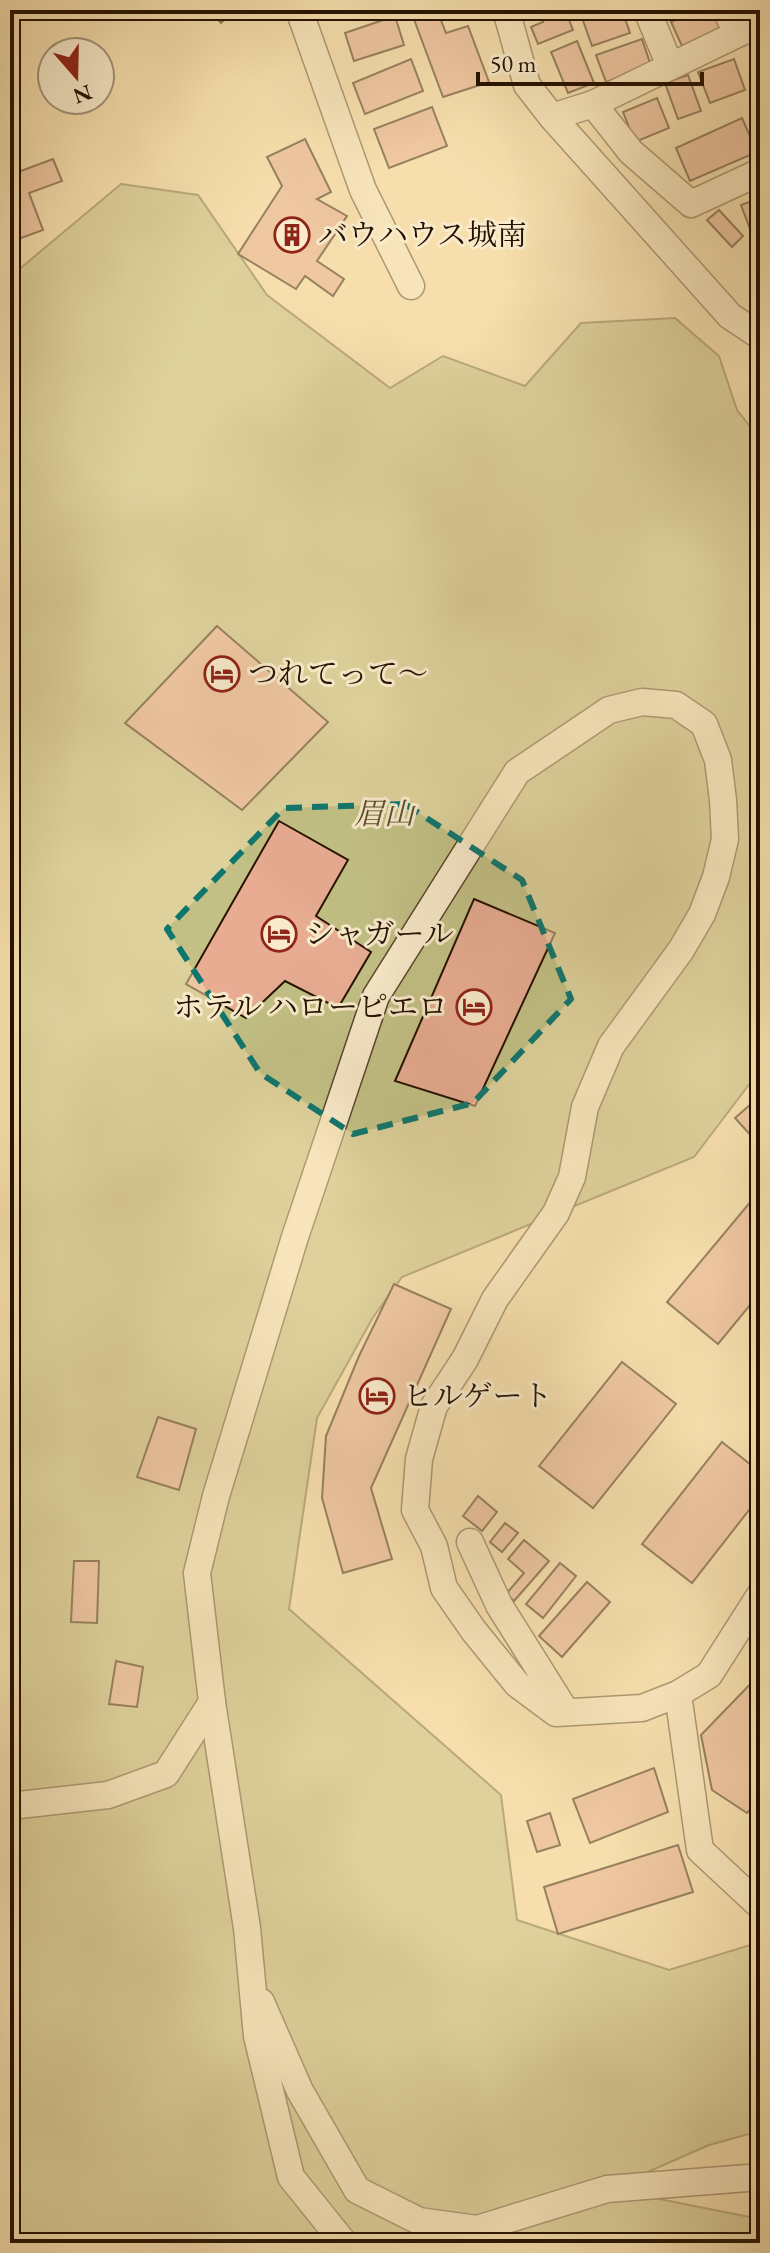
<svg xmlns="http://www.w3.org/2000/svg" width="770" height="2253" font-family="'EB Garamond','Noto Serif JP',serif">
<style>
.green{fill:#c2c085;stroke:#736842;stroke-width:2}
.building{fill:#e7ac92;stroke:#241100;stroke-width:2}
.lines{fill:none;stroke-linecap:round;stroke-linejoin:round}
.minor-casing{stroke:#58442b;stroke-width:29}
.minor{stroke:#f8eaca;stroke-width:26}
.marked{fill:none;stroke:#0f766e;stroke-width:6;stroke-dasharray:16 10;stroke-linejoin:round}
.labels{text-anchor:middle;stroke-width:6;stroke-linejoin:round;paint-order:stroke}
.poi-label{font-size:30px;fill:#241100;stroke:#f8eaca;text-anchor:start}
.park-label{font-size:30px;font-style:italic;fill:#5b4e2f;stroke:#f8eaca}
</style>
<rect width="100%" height="100%" fill="#f5dfad"/>
<filter id="stains"><feTurbulence type="fractalNoise" baseFrequency=".0025" numOctaves="4"/><feColorMatrix values="0 0 0 0 .2 0 0 0 0 .09 0 0 0 0 .02 0 0 0 .5 -.17"/></filter>
<radialGradient id="worn" r=".72"><stop offset=".6" stop-color="#630" stop-opacity="0"/><stop offset="1" stop-color="#630" stop-opacity=".3"/></radialGradient>
<path class="green" d="M121 184 198 195 267 295 390 388 443 356 525 386 581 323 675 318 719 356 737 410 760 439V1070L694 1157 402 1277 372 1319 317 1418 289 1609 501 1795 517 1920 669 1970 760 1942V2131L709 2145 609 2189 760 2219V2243H10V277Z"/>
<g class="building">
<path d="M209 10H234L221 23Z"/>
<path d="M427 10H437L446 33 468 26 489 82 443 97 412 14Z"/>
<path d="M538 10H565L573 30 538 44 531 27 543 22Z"/>
<path d="M587 10H622L630 33 592 46 580 12Z"/>
<path d="M697 10H714L722 27 682 46 671 22Z"/>
<path d="M395 16 404 45 354 61 345 33Z"/>
<path d="M642 39 651 66 606 82 596 55Z"/>
<path d="M577 41 594 83 568 93 551 52Z"/>
<path d="M411 59 423 91 365 114 353 83Z"/>
<path d="M734 59 745 90 710 103 698 72Z"/>
<path d="M688 75 701 111 678 119 665 83Z"/>
<path d="M657 98 669 128 635 142 623 112Z"/>
<path d="M432 107 447 146 389 168 374 129Z"/>
<path d="M742 118 757 152 690 181 676 148Z"/>
<path d="M305 139 331 192 317 199 347 216 317 261 344 279 333 296 305 276 296 289 238 254 282 186 267 157Z"/>
<path d="M53 159 62 181 29 193 43 230 10 242V175Z"/>
<path d="M760 198V231L752 234 741 205Z"/>
<path d="M719 210 743 236 732 247 707 220Z"/>
<path d="M217 626 328 722 242 810 125 723Z"/>
<path d="M279 821 348 860 316 916 371 952 338 1008 285 981 246 1018 186 984Z"/>
<path d="M474 899 555 933 475 1106 395 1081Z"/>
<path d="M760 1096V1135L755 1140 735 1118Z"/>
<path d="M757 1194 760 1197V1293L718 1344 667 1302Z"/>
<path d="M394 1284 451 1309 371 1488 392 1559 343 1573 322 1498 326 1436 359 1356Z"/>
<path d="M622 1362 676 1404 593 1508 539 1466Z"/>
<path d="M158 1417 196 1429 179 1490 137 1477Z"/>
<path d="M722 1442 760 1472V1496L692 1583 642 1544Z"/>
<path d="M478 1496 497 1512 482 1531 463 1516Z"/>
<path d="M505 1523 518 1533 502 1552 490 1542Z"/>
<path d="M524 1540 549 1561 514 1601 506 1594 524 1573 508 1559Z"/>
<path d="M74 1561H99L97 1623 71 1622Z"/>
<path d="M560 1563 576 1576 543 1618 526 1604Z"/>
<path d="M587 1582 610 1602 562 1657 539 1636Z"/>
<path d="M116 1661 143 1667 137 1707 109 1704Z"/>
<path d="M760 1674V1799L747 1813 712 1790 701 1735Z"/>
<path d="M654 1768 668 1812 590 1843 573 1799Z"/>
<path d="M550 1813 560 1845 537 1852 527 1821Z"/>
<path d="M678 1845 693 1892 558 1934 544 1887Z"/>
</g>
<g class="lines">
<defs>
<g id="minor">
<path d="M299 10 363 190 411 286"/>
<path d="M506 10 527 85 552 117 593 104 760 23"/>
<path d="M647 10 670 66"/>
<path d="M726 10 737 33"/>
<path d="M593 104 631 152 691 204 760 172"/>
<path d="M552 117 730 316 760 336"/>
<path d="M470 1542 499 1605 566 1712"/>
<path d="M678 1694 700 1850 760 1906"/>
<path d="M10 1806 108 1795 166 1774 212 1702"/>
<path d="M261 2002 300 2091 357 2190 419 2221 477 2229 607 2189 760 2177"/>
<path d="M344 2243 291 2177 257 2036 247 1928 212 1702 197 1573 216 1496 295 1237 376 996 517 772 609 710 642 702 676 705 704 724 718 760 723 800 725 839 716 877 702 914 681 950 611 1046 585 1107 572 1177 556 1213 495 1299 465 1359 434 1406 419 1459 415 1510 434 1546 444 1588 474 1631 517 1684 556 1713 642 1708 678 1694 709 1675 760 1595"/>
</g>
</defs>
<use href="#minor" class="minor-casing"/>
<use href="#minor" class="minor"/>
</g>
<path d="M0 0H770V2253H0ZM405 804 522 880 571 999 473 1103 353 1134 260 1073 167 929 284 808Z" fill="#f5dfad" fill-opacity=".55" fill-rule="evenodd"/>
<path class="marked" d="M405 804 522 880 571 999 473 1103 353 1134 260 1073 167 929 284 808Z"/>
<defs>
<symbol id="building-ring" viewBox="-11 -11 22 22"><circle r="9.5" fill="#f8eaca" stroke="#8f2418" stroke-width="1.5"/><path d="M-4-6H4V6H1V3H-1V6H-4ZM-2.5-4.3h1.7v1.8h-1.7ZM.8-4.3h1.7v1.8H.8ZM-2.5-1h1.7V.8h-1.7ZM.8-1h1.7V.8H.8Z" fill="#8f2418"/></symbol>
<symbol id="hotel-ring" viewBox="-11 -11 22 22"><circle r="9.5" fill="#f8eaca" stroke="#8f2418" stroke-width="1.5"/><path d="M-6-4.5h1.5V1H6V5H4.5V3h-9V5H-6ZM-4 0a1.8 1.8 0 1 1 3.6 0ZM.5 0V-2.5h3Q6-2.5 6 0Z" fill="#8f2418"/></symbol>
</defs>
<g fill-rule="evenodd">
<use href="#building-ring" x="272" y="215" width="40" height="40"/>
<use href="#hotel-ring" x="202" y="654" width="40" height="40"/>
<use href="#hotel-ring" x="259" y="914" width="40" height="40"/>
<use href="#hotel-ring" x="454" y="987" width="40" height="40"/>
<use href="#hotel-ring" x="357" y="1376" width="40" height="40"/>
</g>
<g class="labels">
<g class="poi-label">
<text x="318" y="245">バウハウス城南</text>
<text x="248" y="684">つれてって～</text>
<text x="305" y="944">シャガール</text>
<text x="448" y="1017" text-anchor="end">ホテル ハローピエロ</text>
<text x="403" y="1406">ヒルゲート</text>
</g>
<g class="park-label">
<text x="384" y="824">眉山</text>
</g>
</g>
<rect width="770" height="2253" fill="none" stroke="#f5dfad" stroke-width="40"/>
<rect x="12" y="12" width="746" height="2229" fill="none" stroke="#241100" stroke-width="4"/>
<rect x="20" y="20" width="730" height="2213" fill="none" stroke="#241100" stroke-width="2"/>
<g transform="translate(76 76) rotate(160)"><circle r="38" fill="#f8eaca" stroke="#a39379" stroke-width="2"/>
<path d="M0-6L14 30L0 20L-14 30Z" fill="#8f2418"/>
<text y="-12" font-size="22" font-weight="bold" text-anchor="middle" fill="#241100">N</text>
</g>
<path d="M478 72v12h224v-12" fill="none" stroke="#241100" stroke-width="4"/>
<text x="490" y="72" font-size="24" fill="#241100" stroke="#f8eaca" stroke-width="6" paint-order="stroke">50 m</text>
<rect width="100%" height="100%" filter="url(#stains)"/>
<rect width="100%" height="100%" fill="url(#worn)"/>
</svg>
